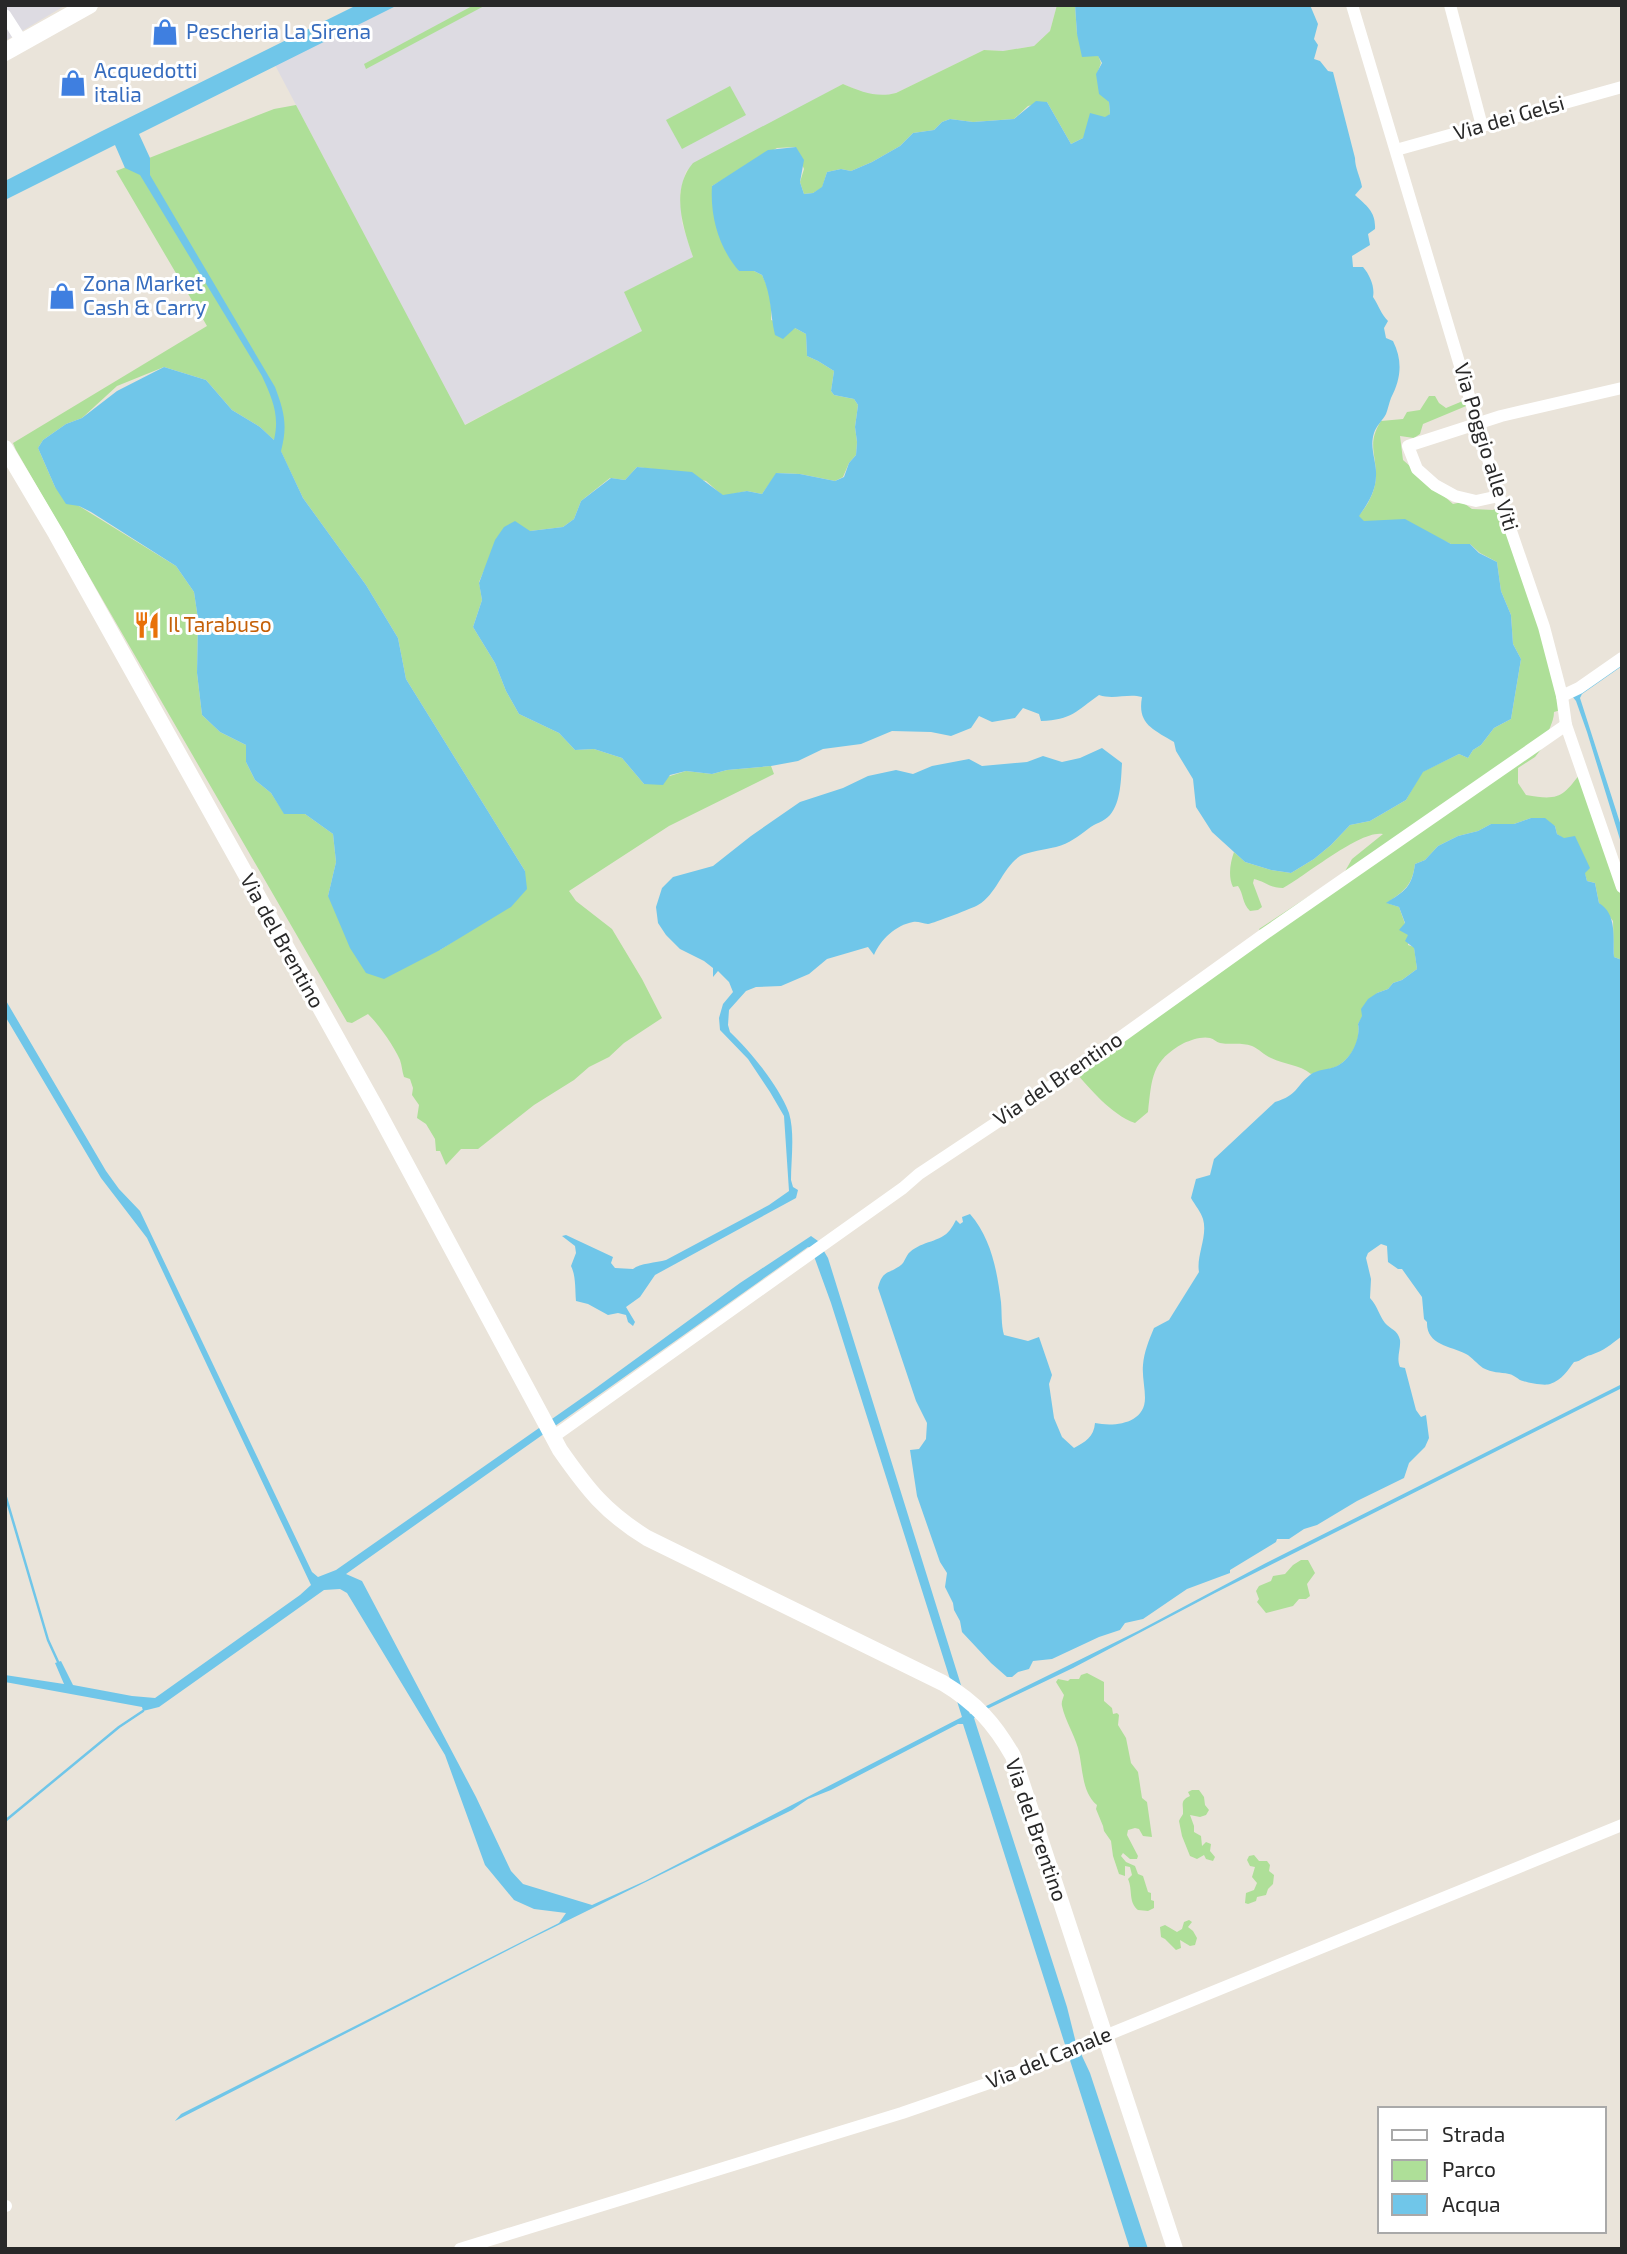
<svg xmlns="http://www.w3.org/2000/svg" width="1627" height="2254" font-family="'Exo 2',sans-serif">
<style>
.industrial{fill:#dddbe2}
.green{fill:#aedf98;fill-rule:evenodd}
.water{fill:#70c6e9;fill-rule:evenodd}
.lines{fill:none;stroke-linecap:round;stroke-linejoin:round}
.stream{stroke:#70c6e9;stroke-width:2.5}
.minor{stroke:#fff;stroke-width:12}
.tertiary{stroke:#fff;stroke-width:16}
.secondary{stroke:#fff;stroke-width:18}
.labels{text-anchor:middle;stroke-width:6;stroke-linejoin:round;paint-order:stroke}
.shop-label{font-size:21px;fill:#366cbe;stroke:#fff;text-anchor:start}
.street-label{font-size:21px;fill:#282828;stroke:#fff}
.food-label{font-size:21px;fill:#c56008;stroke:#fff;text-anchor:start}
</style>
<rect width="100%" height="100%" fill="#eae4da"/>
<g class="industrial">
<path d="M5 5H66L5 41Z"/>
<path d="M398 5H1057L1050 31 1034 46 1003 51 984 50 896 93 884 96 864 93 843 84 686 171 680 193 682 223 693 257 643 331 464 425 275 65Z"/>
</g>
<g class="green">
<path d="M474 5H486L366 69 364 64Z"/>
<path d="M1057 5H1075L1077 34 1098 55 1101 63 1097 74 1109 102 1110 114 1083 138 1071 144 1047 102 1028 106 1014 119 973 122 950 119 942 122 934 130 913 133 900 146 872 162 851 171 841 169 827 172 822 188 813 193 804 194 800 182 804 169 795 147 777 148 712 186 739 271H754L762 275C770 290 772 304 771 320L795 328 806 334 807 356 818 361 834 371 831 391 834 395 854 399 858 405 855 427 857 442 856 455 849 463 843 477 835 481 800 474 777 473 762 494 747 491 723 496 706 481 661 470 637 467 625 480 610 478 581 501 574 519 563 527 530 531 486 566 479 582 482 600 473 627 495 663 506 691 519 714 559 733 575 750 594 749 622 758 644 784 686 771 712 774 727 770 771 766 774 774 669 826 569 891 576 901 612 929 642 979 662 1018 624 1043 609 1057 589 1067 574 1080 534 1105 478 1149H461L446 1165 440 1151H436L435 1139 426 1124 417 1118 419 1105 412 1095 413 1088 410 1079 404 1077C402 1071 402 1066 400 1060 394 1046 379 1025 368 1014L352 1023 347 1022 16 450 13 443 207 326 116 171 274 109 296 105 465 425 642 331 624 292 693 257C683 227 670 190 693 163L843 84C862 92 877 98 896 93L984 50 1003 51 1034 46 1050 31ZM164 367 206 380 232 410 260 427 277 443 303 498 366 585 398 638 406 679 525 871 474 928 440 950 328 896 336 862 333 834 305 814 284 813 271 793 255 780 246 762V745L220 732 202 715 197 673 198 619 194 592 176 566 79 506 55 487 38 448 43 440 66 424 82 418 117 386Z"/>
<path d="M730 86 746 115 682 149 666 120Z"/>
<path d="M1429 396H1435L1439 403 1446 408 1470 398 1471 404 1423 424 1420 434 1414 438 1400 436 1403 460 1453 504 1462 502 1472 509 1493 510 1502 505 1564 709 1554 712C1554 723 1546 732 1546 743L1535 757 1518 768V783L1526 795C1559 801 1563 797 1582 771L1622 887V960L1614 957 1613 921 1599 903 1595 883 1587 881C1584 866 1571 842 1557 834L1555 826 1531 818 1514 824H1491L1478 831 1458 836 1438 846 1425 860 1415 864C1412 886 1405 890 1387 903L1399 907 1409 935 1408 945 1414 947 1417 969 1402 980 1393 983 1388 989 1377 993 1358 1024C1361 1039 1353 1056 1339 1065 1333 1069 1319 1071 1311 1074 1299 1064 1285 1065 1271 1058 1264 1055 1259 1049 1252 1046 1241 1042 1231 1045 1220 1043 1216 1042 1214 1039 1210 1038 1202 1036 1191 1040 1184 1043 1151 1061 1152 1078 1148 1112L1135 1123C1110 1114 1091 1089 1074 1071L1263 935 1259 929 1344 873 1352 859 1383 834C1361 829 1304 877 1283 888 1270 888 1266 882 1254 879L1253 883 1262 907 1258 910 1250 911C1242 903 1244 895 1238 886L1233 887C1228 877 1230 863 1234 852L1245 862 1271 870 1291 873 1314 859 1331 845 1350 825 1370 821 1406 800 1422 772 1459 754 1468 758 1473 750 1481 745 1494 728 1511 719 1521 659 1513 644 1511 615 1501 591 1497 562 1480 553 1470 544H1451L1436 537 1363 521 1358 516C1368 506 1376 490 1376 475 1376 453 1367 443 1381 421L1403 419 1407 412 1420 410Z"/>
<path d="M1301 1560H1308L1315 1573 1307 1584 1310 1596 1306 1599H1299L1293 1606 1266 1613 1257 1602 1259 1599 1256 1591 1259 1586 1271 1581 1273 1576 1285 1574 1293 1565Z"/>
<path d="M1087 1673 1104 1682V1701L1112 1708 1113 1714 1117 1713 1119 1715 1118 1725 1126 1738 1131 1763 1138 1772 1142 1798 1147 1802 1152 1837 1143 1836 1139 1829 1135 1828 1128 1830 1127 1835 1138 1856 1137 1859H1130L1123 1853 1121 1856 1126 1862 1135 1866 1138 1874 1143 1876 1148 1892 1151 1893V1900L1154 1901V1908L1148 1911 1138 1910C1128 1902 1133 1890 1128 1879L1132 1875 1130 1867 1125 1866V1876L1119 1874 1113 1856 1111 1841 1104 1831 1103 1826 1096 1809 1097 1805C1081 1792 1083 1766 1078 1748 1074 1734 1065 1720 1062 1706 1061 1702 1063 1699 1064 1695L1056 1682 1058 1679 1068 1681 1070 1679H1079L1081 1675Z"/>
<path d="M1192 1790H1199L1204 1797 1205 1805 1209 1810 1206 1815 1200 1817 1190 1815 1194 1826V1832L1201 1836 1202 1846 1206 1842 1211 1844 1210 1851 1215 1857 1213 1861 1206 1859 1204 1855 1197 1859 1190 1856 1182 1836 1179 1821C1180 1818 1182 1816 1183 1814 1184 1805 1179 1801 1190 1796L1188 1792Z"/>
<path d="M1254 1855 1259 1861H1267L1270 1865 1269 1871 1274 1875 1273 1884 1268 1889 1266 1895 1257 1897 1256 1901 1248 1904 1245 1903 1246 1893 1254 1890 1257 1883 1252 1877 1255 1867 1250 1866 1247 1860 1249 1856Z"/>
<path d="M1189 1920 1192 1922 1188 1927 1193 1931 1197 1938 1195 1945 1190 1946 1180 1940 1181 1948 1176 1950 1165 1939 1161 1937 1160 1927 1165 1925 1177 1932 1182 1929 1184 1922Z"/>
</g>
<g class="water">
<path d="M357 5H398L139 134 150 158V175L275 387C284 411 288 425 281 451L303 498 366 585 398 638 406 679 525 871 527 889 511 907 440 950 384 979 366 973 350 948 328 896 336 862 333 834 305 814H284L271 793 255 780 246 762V745L220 732 202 715 197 673 198 619 194 592 176 566 91 512 79 506 66 504 55 487 38 448 43 440 66 424 82 418 117 391 164 367 206 380 232 410 260 427 274 440C280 415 272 398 262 376L140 175 125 168 115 145 5 200V181L102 131Z"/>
<path d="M1075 5H1310L1318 24 1314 39 1318 45 1314 59 1320 61 1328 71 1333 72 1355 158C1355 168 1360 176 1362 187L1355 195C1367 206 1376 212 1375 229L1368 234 1370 245 1352 256 1353 267H1363C1370 275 1375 287 1373 297 1379 306 1381 314 1388 321L1384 328 1386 338 1393 341C1403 361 1401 379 1391 398 1389 403 1388 409 1386 414 1383 420 1376 426 1374 433 1369 448 1377 462 1376 476 1376 491 1367 505 1359 516L1364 521 1405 519 1451 544H1470L1479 553 1497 562 1501 591 1511 615 1513 644 1521 659 1511 719 1494 728 1481 745 1473 750 1468 758 1459 754 1423 772 1406 800 1370 821 1350 825 1331 845 1314 859 1291 873 1271 870 1245 862 1212 832 1196 807 1193 779 1176 751 1174 742C1153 729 1137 724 1142 697 1128 693 1114 700 1099 695 1076 711 1072 720 1041 721L1039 714 1023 708 1015 718 992 722 979 716 971 728 951 736 931 732 892 731 861 744 823 749 798 761 771 766 727 770 712 774 686 771 670 775 663 785 644 784 622 758 594 749 575 750 559 733 519 714 506 691 495 663 473 627 482 600 479 583 495 540 504 527 515 521 530 531 563 527 574 519 581 501 611 478 625 480 637 467 692 472 723 495 747 491 762 494 776 473 800 474 835 481 844 477 849 463 856 455 857 442 855 427 858 405 854 399 834 395 831 391 834 371 818 361 807 356 806 334 795 328 783 339 775 335C770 314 772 296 762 275L754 271H739C719 248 710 217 712 186L768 150 796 147 804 160 800 182 804 194 813 193 822 187 827 172 841 169 851 171 872 162 900 146 913 133 934 130 942 122 950 119 973 122 1014 119 1036 101 1047 102 1071 144 1083 138 1090 113 1105 117 1110 114 1109 102 1099 94 1096 74 1102 63 1098 56 1082 57 1077 34Z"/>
<path d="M1622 663V666L1582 694 1580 698 1622 829V846L1587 732 1576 701 1572 696Z"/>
<path d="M1102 748 1122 763C1121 779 1121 802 1110 815 1104 822 1095 823 1088 829 1077 837 1070 843 1056 847 1047 849 1027 852 1020 856 1002 868 997 894 978 905 973 908 934 923 928 924 923 924 918 921 913 922 896 925 880 940 874 955L868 947 827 959 809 974 781 986 756 987 746 991 729 1010 728 1025 730 1032C751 1052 779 1086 789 1113 795 1133 791 1160 791 1180L793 1187 798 1190 796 1198 655 1275 640 1297 626 1307 635 1322 633 1326 628 1322 626 1315 618 1313 608 1315 588 1304 576 1301C575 1289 576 1276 571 1266L576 1253 575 1246 562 1236 566 1235 613 1257 611 1263 615 1268 633 1269C640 1263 656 1263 666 1260L769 1205 789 1191 784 1116 770 1092 748 1059 720 1030 719 1018 723 1004 733 992 729 982 718 971 713 977V968L704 961 680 949 666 935 658 923 656 907 662 888 673 877 713 866 751 836 800 802 843 788 868 776 896 770 913 774 932 766 969 759 982 766 1027 762 1043 756 1062 762 1080 758Z"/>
<path d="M1531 818H1545L1555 826 1557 834 1564 838 1575 836 1590 868 1585 873 1587 881 1595 883 1599 903C1617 914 1613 937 1614 957L1622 960V1336C1610 1345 1605 1350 1591 1355 1584 1356 1582 1361 1574 1362 1568 1370 1562 1380 1550 1384 1545 1386 1529 1383 1523 1381 1518 1380 1515 1375 1509 1374 1500 1372 1492 1373 1483 1368 1477 1364 1472 1357 1466 1354 1450 1346 1426 1345 1427 1322L1424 1319 1422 1297 1402 1269H1398L1388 1262 1387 1246 1381 1244 1368 1253 1366 1258 1371 1279 1370 1298C1378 1307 1379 1315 1385 1323 1390 1329 1398 1330 1400 1340 1401 1349 1396 1358 1400 1367L1405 1368 1416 1410 1421 1417 1426 1415 1429 1438 1425 1447 1409 1463 1404 1478 1357 1501 1317 1525 1304 1529 1289 1539H1277L1276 1542 1230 1570V1573L1187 1589 1143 1619 1125 1623 1120 1630 1099 1637 1052 1659 1033 1661 1029 1669 1018 1672 1012 1677H1007L991 1663 962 1632 960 1621 954 1610 953 1603 945 1587 947 1573 940 1562 917 1496 910 1450 919 1449 926 1439 927 1423 916 1401 878 1288C883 1269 888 1275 901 1265 905 1262 906 1255 910 1252 922 1241 941 1242 950 1230 952 1227 954 1224 956 1220L960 1224 963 1222 962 1217 970 1214C991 1238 997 1270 1001 1302 1002 1313 1001 1324 1004 1335L1028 1341 1039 1337 1052 1375 1049 1384 1054 1418 1062 1437 1074 1448C1085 1442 1094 1437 1095 1423 1114 1427 1145 1424 1145 1398 1145 1387 1142 1376 1143 1365 1144 1352 1149 1340 1154 1328L1169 1320 1199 1272C1196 1256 1208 1236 1203 1219 1201 1212 1195 1205 1191 1198L1196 1179 1210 1175 1214 1159 1275 1102C1298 1095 1295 1087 1310 1075 1317 1069 1329 1070 1337 1066 1351 1060 1361 1038 1358 1024L1362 1016 1361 1009 1368 999 1377 993 1388 989 1393 983 1402 980 1417 969 1414 948 1405 941 1408 935 1399 930 1405 923 1399 907 1386 903C1405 891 1412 887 1415 864L1425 860 1438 846 1458 836 1478 831 1491 824H1514Z"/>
<path d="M5 999 106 1171 119 1189 140 1211 312 1572 318 1577 336 1570 589 1393 740 1283 811 1236 818 1241 828 1258 970 1714 1138 1631 1266 1563 1622 1384V1388L1215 1593 1073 1668 983 1711 974 1718 1067 2007 1076 2043 1090 2073 1148 2249H1130L963 1724H958L831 1790 808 1799 792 1810 528 1940 175 2121 181 2114 553 1926 559 1923 566 1913 534 1909 514 1900 485 1865 445 1755 347 1593 340 1589 324 1590 159 1707 143 1711 142 1707 5 1682V1675L64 1684 55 1663 61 1661 73 1685 132 1696 155 1698 300 1595 311 1585 147 1238 101 1178 5 1016ZM808 1247 811 1248 831 1303 962 1717 645 1881 592 1905 523 1884 511 1871 476 1797 362 1581 346 1574Z"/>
</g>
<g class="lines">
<g class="stream">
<path d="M5 1494 48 1640 59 1664"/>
<path d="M5 1821 119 1727 143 1711"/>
</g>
<g class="minor">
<path d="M1352 5 1499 496 1544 627 1562 696 1566 725 1622 887"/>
<path d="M1450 5 1482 126"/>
<path d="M5 15 23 43"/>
<path d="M1396 150 1622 87"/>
<path d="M1499 496 1476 501 1455 496 1435 485 1417 469 1408 446 1501 416 1622 388"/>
<path d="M1562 696 1579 688 1622 658"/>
<path d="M553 1437 903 1188 919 1174 1065 1077 1263 935 1566 725"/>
<path d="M5 2206H6"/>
<path d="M460 2249 902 2113 992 2082 1622 1825"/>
</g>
<path class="tertiary" d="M5 448 56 534 376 1108 560 1450C588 1490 605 1512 647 1538L943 1683C976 1703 994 1723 1013 1756L1175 2249"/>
<path class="secondary" d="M5 52 89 5"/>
</g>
<defs>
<symbol id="shop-bare" viewBox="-9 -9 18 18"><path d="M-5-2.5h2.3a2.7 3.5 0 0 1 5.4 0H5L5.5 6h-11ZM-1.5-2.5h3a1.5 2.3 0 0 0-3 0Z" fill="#3f7fe0" stroke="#fff" stroke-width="2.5" paint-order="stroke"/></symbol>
<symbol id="restaurant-bare" viewBox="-9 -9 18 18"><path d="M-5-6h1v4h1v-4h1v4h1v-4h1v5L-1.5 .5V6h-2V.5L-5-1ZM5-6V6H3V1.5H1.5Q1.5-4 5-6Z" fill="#e8710a" stroke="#fff" stroke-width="2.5" paint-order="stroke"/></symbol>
</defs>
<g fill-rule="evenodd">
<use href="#shop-bare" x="146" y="13" width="38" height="38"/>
<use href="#shop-bare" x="54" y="64" width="38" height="38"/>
<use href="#shop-bare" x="43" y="277" width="38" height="38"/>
<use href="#restaurant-bare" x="128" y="606" width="38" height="38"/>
</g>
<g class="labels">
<g class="shop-label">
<text x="186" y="39">Pescheria La Sirena</text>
<text x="94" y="78">Acquedotti<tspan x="94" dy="24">italia</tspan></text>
<text x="83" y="291">Zona Market<tspan x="83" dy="24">Cash &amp; Carry</tspan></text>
</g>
<g class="street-label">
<text transform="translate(1509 118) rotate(-16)" y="7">Via dei Gelsi</text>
<text transform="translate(1486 447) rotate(73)" y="7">Via Poggio alle Viti</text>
<text transform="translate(282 941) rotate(61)" y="7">Via del Brentino</text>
<text transform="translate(1058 1079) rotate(-34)" y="7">Via del Brentino</text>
<text transform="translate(1036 1830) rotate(71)" y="7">Via del Brentino</text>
<text transform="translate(1049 2058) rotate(-22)" y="7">Via del Canale</text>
</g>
<g class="food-label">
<text x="168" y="632">Il Tarabuso</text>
</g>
</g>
<rect width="1627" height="2254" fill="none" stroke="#282828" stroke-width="14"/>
<rect x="1378" y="2107" width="228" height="126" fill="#ffffff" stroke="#a9a9a9" stroke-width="2"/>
<rect x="1392" y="2130" width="35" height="10" fill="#ffffff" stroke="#a9a9a9" stroke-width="2"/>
<text x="1442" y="2142" font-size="21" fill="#282828">Strada</text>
<rect x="1392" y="2160" width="35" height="21" fill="#aedf98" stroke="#a9a9a9" stroke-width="2"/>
<text x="1442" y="2177" font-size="21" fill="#282828">Parco</text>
<rect x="1392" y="2194" width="35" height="21" fill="#70c6e9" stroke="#a9a9a9" stroke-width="2"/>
<text x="1442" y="2212" font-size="21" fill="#282828">Acqua</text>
</svg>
